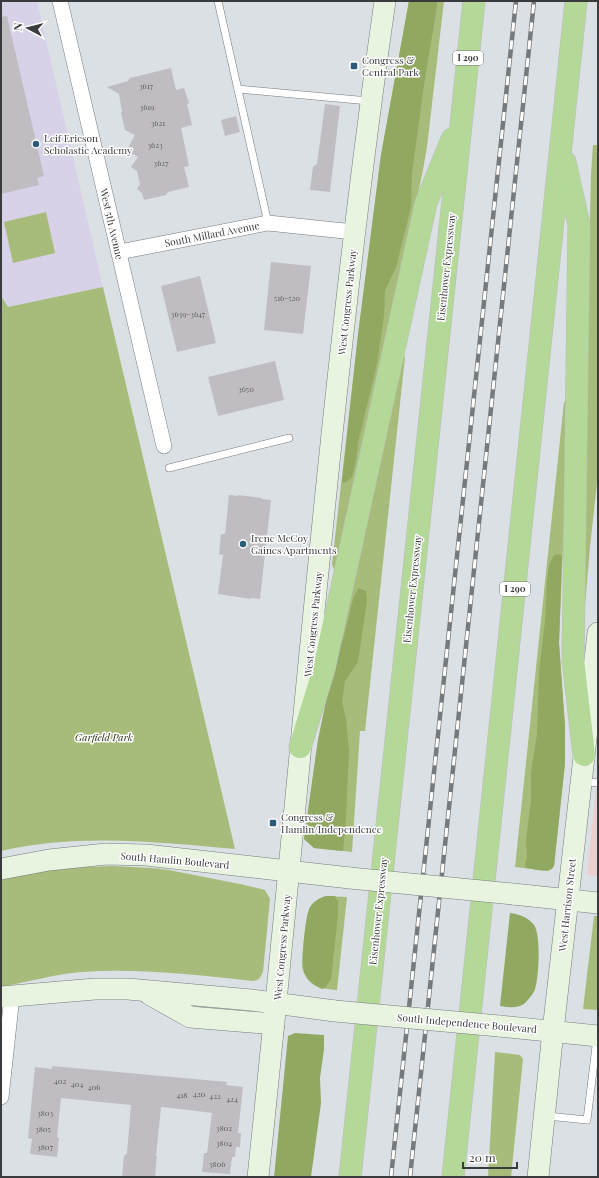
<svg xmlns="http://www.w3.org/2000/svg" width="599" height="1178" font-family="'Playfair Display',serif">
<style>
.commercial{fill:#e9cfcd}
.education{fill:#d7d2e8}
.green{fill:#a7bc7b}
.forest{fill:#91a861}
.building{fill:#bfbdc2}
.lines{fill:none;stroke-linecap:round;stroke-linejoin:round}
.lane-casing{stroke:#767a7e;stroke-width:8}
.street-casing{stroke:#767a7e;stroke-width:16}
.secondary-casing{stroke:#767a7e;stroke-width:22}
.highway-casing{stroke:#bcbcbd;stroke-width:23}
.lane{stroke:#fff;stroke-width:7}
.street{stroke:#fff;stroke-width:15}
.secondary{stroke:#e8f3e0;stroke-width:21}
.highway{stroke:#b3d897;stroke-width:22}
.rail-casing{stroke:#767a7c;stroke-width:4.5}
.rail{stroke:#fff;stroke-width:3;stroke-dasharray:9;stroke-linecap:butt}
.secondary-bridge-casing{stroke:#767a7e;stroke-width:22;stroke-linecap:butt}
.secondary-bridge{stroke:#e8f3e0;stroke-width:21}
.poi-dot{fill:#2c5b7a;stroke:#fff;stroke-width:1.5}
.labels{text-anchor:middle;stroke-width:3;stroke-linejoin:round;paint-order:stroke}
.number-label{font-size:8px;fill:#5a5c5e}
.shield{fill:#fff;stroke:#747676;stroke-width:1}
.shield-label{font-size:9px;font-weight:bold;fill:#393b3c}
.poi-label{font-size:10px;fill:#393b3c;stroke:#fff;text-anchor:start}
.street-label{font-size:10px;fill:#393b3c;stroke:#fff}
.park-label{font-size:10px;font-style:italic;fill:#252f10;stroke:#fff}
</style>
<rect width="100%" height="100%" fill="#dbe0e4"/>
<path class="commercial" d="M598 767V876L587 875Z"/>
<path class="education" d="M1 1H37L103 287 8 307 1 296Z"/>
<g class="green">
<path d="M409 1H444L427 147 423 170 337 579 332 564 358 335 381 155Z"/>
<path d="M593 145H598V474L590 547 584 617 587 344 591 174Z"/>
<path d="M46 212 55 253 13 263 4 222Z"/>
<path d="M103 287 235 849C156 842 79 833 1 851V296L8 307Z"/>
<path d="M402 357H405L365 731H360L352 852 314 848 304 839 318 740Z"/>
<path d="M564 402 569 403 559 643 565 726V763L554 866 552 869 548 871 515 867Z"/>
<path d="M112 866 152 868 169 870 240 884 265 890 270 899 263 972C260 978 259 981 252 981 195 975 139 968 82 972 55 974 28 982 1 987V876L62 868Z"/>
<path d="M326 896 347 897 337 990C327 989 317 989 309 981 305 976 302 970 302 964 302 954 306 914 311 906 314 901 320 898 326 896Z"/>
<path d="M594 916H598V1010L583 1009Z"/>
<path d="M495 1052 520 1055 523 1059 511 1177H488Z"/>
</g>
<g class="forest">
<path d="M409 1H437V6L424 85 412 173 411 207 396 267 385 291 384 316 377 364 358 443 356 460 352 477 345 483 342 482 358 335 381 155Z"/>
<path d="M559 554 562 556 559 643 565 726V763L554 866C548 874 535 869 526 868L525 865 527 858 526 841 531 800V773L537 734 539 672 545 621 547 582 549 565 554 555Z"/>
<path d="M358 588 366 591 367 601 358 662 345 681 342 702 346 718 349 751 346 819 343 851 314 848 304 839 318 740 337 647 343 640 353 599Z"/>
<path d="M326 896H335L338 901V915L331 979 326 987 322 989C314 985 307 980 304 972 301 962 305 915 310 907 314 901 320 898 326 896Z"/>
<path d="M510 913C519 914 528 917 534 925 541 935 539 977 535 989 533 995 528 1000 524 1004 516 1009 508 1007 500 1006Z"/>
<path d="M295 1033 324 1035V1049L320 1078 321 1103 311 1177H274L288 1036Z"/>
</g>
<g class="building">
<path d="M7 16 44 176 37 178 39 185 1 194V17Z"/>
<path d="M171 68 176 90 184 88 189 103 187 104 192 125 181 128 189 166 184 167 189 187 168 192 166 195 144 200 142 193 137 189 140 184 137 171 131 167 138 157 127 150 135 135 125 130 121 113 122 112 119 94 107 87 128 81 130 78Z"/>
<path d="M325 104 340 106 330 192 310 190 313 167 317 164Z"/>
<path d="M236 116 240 132 225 136 221 120Z"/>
<path d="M271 262 311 266 303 334 264 330Z"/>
<path d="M200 276 216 343 177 352 161 286Z"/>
<path d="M275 361 284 400 218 416 208 377Z"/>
<path d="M229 495 238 496V495L262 498V499L271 500 260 599 251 598V599L218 594 223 555 219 554 221 534H225Z"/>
<path d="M52 1066 227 1082 226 1085 243 1087 238 1133H241L240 1147H236L235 1157H232L230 1174 202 1172 204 1153H207L212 1113 189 1110 161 1107 156 1156H157L155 1177H122L124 1156 127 1153 131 1105 61 1098 57 1137 59 1138 57 1157 30 1154 32 1139 28 1138 35 1067 52 1069Z"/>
</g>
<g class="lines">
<defs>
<g id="lane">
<path d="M218 1 268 223"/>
<path d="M238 89 369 101"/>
<path d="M169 468 289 438"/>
<path d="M583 781 598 783"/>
<path d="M547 1116 587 1120 597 1038"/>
</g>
<g id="street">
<path d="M60 1 164 446"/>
<path d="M119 252 268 223 354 232"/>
<path d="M1 1097 12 996"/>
</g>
<g id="secondary">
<path d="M1 869 49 860 106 854 146 855 350 878"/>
<path d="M513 894 598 903"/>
<path d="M149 994 190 1017 274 1024"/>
<path d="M1 997 95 989H128L251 1000 335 1011"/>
<path d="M499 1026 598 1036"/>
<path d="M258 1177C300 785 329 391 385 1"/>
<path d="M538 1177 553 1031 598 633"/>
</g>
<g id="highway">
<path d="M565 162 579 225 573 660 584 755"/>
<path d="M300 747 324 669 426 203 452 139"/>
<path d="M350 1177 474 1"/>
<path d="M453 1177 576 1"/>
</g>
</defs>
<use href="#lane" class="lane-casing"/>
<use href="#street" class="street-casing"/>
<use href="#secondary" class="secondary-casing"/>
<use href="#highway" class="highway-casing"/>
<use href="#lane" class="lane"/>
<use href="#street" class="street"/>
<use href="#secondary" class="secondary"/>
<use href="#highway" class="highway"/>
<defs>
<g id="rail">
<path d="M391 1177 516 1"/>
<path d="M410 1177 534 1"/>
</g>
</defs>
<use href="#rail" class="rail-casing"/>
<use href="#rail" class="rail"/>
<defs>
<g id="secondary-bridge">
<path d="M350 878 513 894"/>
<path d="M335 1011 499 1026"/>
</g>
</defs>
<use href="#secondary-bridge" class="secondary-bridge-casing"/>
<use href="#secondary-bridge" class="secondary-bridge"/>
</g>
<g class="poi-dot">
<rect x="350" y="62" width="8" height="8" rx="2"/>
<circle cx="36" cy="144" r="4"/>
<circle cx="243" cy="544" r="4"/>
<rect x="269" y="819" width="8" height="8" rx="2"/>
</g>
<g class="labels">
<g class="number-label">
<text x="146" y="89">3617</text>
<text x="147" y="110">3619</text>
<text x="158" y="126">3621</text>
<text x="155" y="148">3623</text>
<text x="161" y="166">3627</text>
<text x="287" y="301">516-520</text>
<text x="188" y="317">3639-3647</text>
<text x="246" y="392">3650</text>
<text x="60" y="1084">402</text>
<text x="77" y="1087">404</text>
<text x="94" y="1090">406</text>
<text x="199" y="1097">420</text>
<text x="182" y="1098">418</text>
<text x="215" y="1099">422</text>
<text x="232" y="1102">424</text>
<text x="45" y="1116">3803</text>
<text x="224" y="1131">3802</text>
<text x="43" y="1132">3805</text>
<text x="224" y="1146">3804</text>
<text x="45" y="1150">3807</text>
<text x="217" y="1167">3806</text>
</g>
<g class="shield">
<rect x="453" y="51" width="30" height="14" rx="3"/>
<rect x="500" y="582" width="30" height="14" rx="3"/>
</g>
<g class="shield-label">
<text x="468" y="61">I 290</text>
<text x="515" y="592">I 290</text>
</g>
<g class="poi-label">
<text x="362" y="64">Congress &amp;<tspan x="362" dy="12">Central Park</tspan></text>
<text x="44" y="142">Leif Ericson<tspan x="44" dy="12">Scholastic Academy</tspan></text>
<text x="251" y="542">Irene McCoy<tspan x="251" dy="12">Gaines Apartments</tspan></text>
<text x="281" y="821">Congress &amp;<tspan x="281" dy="12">Hamlin/Independence</tspan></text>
</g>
<g class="street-label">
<text transform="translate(112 224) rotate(77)" y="4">West 5th Avenue</text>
<text transform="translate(212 234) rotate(-11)" y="4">South Millard Avenue</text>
<text transform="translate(446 267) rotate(-84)" y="4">Eisenhower Expressway</text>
<text transform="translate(347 302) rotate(-84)" y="4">West Congress Parkway</text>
<text transform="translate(412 589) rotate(-84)" y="4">Eisenhower Expressway</text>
<text transform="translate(313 624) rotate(-84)" y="4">West Congress Parkway</text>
<text transform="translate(175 860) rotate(5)" y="4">South Hamlin Boulevard</text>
<text transform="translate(567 905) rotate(-84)" y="4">West Harrison Street</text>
<text transform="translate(378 911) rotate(-84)" y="4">Eisenhower Expressway</text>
<text transform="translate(282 947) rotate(-85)" y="4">West Congress Parkway</text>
<text transform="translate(467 1023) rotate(5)" y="4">South Independence Boulevard</text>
</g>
<g class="park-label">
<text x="104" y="741">Garfield Park</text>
</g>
</g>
<rect width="599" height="1178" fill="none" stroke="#393b3c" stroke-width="4"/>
<g transform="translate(28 28) rotate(277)" stroke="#ffffff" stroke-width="3" paint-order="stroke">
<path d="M0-3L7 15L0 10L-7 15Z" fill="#393b3c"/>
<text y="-6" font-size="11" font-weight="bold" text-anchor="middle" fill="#393b3c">N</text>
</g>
<path d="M463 1162v6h54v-6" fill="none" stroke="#393b3c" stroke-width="2"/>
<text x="469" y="1162" font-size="12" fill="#393b3c" stroke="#ffffff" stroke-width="3" paint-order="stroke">20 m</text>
</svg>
